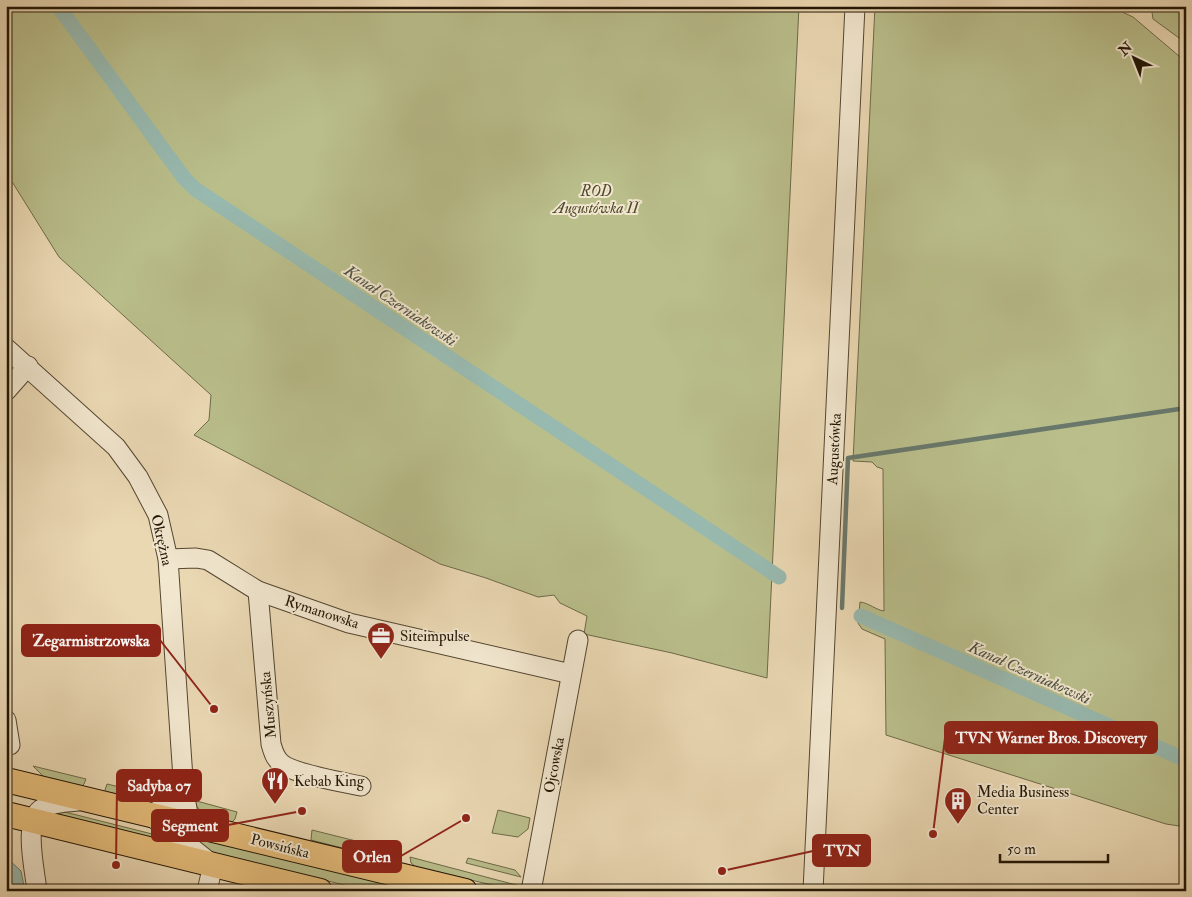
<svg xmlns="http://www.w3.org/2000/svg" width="1192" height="897" font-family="'IM FELL Double Pica',serif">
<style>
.green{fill:#b9be8b;stroke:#6e6a48}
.water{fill:#98b9af;stroke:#69786b}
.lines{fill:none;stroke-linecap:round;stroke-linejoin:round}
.stream{stroke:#69786b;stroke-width:4.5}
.canal{stroke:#98b9af;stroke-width:15}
.minor-casing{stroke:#544630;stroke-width:21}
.major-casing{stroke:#221605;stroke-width:26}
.minor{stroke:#f1e6ce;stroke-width:19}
.major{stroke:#e5bc7a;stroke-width:24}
.labels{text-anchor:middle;stroke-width:4;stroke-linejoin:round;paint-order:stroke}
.park-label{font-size:15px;font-style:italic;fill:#4f482d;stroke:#f1e6ce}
.street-label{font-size:15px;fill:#221605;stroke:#f1e6ce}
.poi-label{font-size:15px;fill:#221605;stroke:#f1e6ce;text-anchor:start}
.water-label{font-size:16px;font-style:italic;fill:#4b4f40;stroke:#f1e6ce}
.leader{fill:none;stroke:#8f2418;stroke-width:2}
.callout-dot{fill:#8f2418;stroke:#f1e6ce;stroke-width:2}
.callout{fill:#8f2418;stroke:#8f2418;stroke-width:2}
.callout-label{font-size:16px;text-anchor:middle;font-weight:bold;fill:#fff}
</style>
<rect width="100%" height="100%" fill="#ead8b3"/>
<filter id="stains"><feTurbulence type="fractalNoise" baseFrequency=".004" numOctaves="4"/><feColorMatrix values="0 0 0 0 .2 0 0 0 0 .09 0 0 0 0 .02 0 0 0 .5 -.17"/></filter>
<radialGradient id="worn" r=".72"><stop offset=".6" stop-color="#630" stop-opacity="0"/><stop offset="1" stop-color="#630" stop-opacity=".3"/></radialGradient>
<g class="green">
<path d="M6 6H799L767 678 672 653 584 634 587 616 560 603 554 595 538 597 486 578 440 564 194 435 209 420 211 395 59 257 6 172Z"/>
<path d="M875 6H1097L1114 8 1133 17 1186 62V827L1166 824 886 735 885 639 862 629 858 623 860 602C869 603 876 610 884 611L883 469 877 467 872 462 853 461Z"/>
<path d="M1167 6H1186V43L1153 19 1152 12Z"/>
<path d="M33 766 86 779 84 784 82 786 44 777Z"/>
<path d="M107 784 141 792 157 791 170 794 159 801H154L106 792 105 790Z"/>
<path d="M193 800 237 812 235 819 232 822C216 818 201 817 193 800Z"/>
<path d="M57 810 164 837 167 839 166 842 55 815 52 811Z"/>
<path d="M498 810 530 818 528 829 518 837 492 833Z"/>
<path d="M312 830 364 843 372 846 354 851 311 840Z"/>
<path d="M188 836 418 891H369L205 851Z"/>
<path d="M410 857 520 886 517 888 509 889 416 867 411 863Z"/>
<path d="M468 858 515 870 521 877 466 863Z"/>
</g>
<path class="water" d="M6 857 21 871 25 891H6Z"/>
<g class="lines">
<path class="stream" d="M842 608 848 458 1186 408"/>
<g class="canal">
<path d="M58 6 184 178 195 189 779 577"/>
<path d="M861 616 1186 760"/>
</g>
<defs>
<g id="minor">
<path d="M6 348 116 447 138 477 158 515 168 559 184 793 190 824"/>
<path d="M6 391 28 366"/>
<path d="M168 559 196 558 208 560 258 591 349 623 571 674"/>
<path d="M258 591 271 744C273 751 275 759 282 764 295 774 342 782 361 786"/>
<path d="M6 720 10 745"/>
<path d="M184 793 174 801 150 815 213 865 207 891"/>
<path d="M37 891C35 870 22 819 43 808 54 802 67 802 78 801"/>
<path d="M531 891 578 640"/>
<path d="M813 891 855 6"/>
</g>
<g id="major">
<path d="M6 780 465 891"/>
<path d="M6 814 320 891"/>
</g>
</defs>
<use href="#minor" class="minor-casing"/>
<use href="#major" class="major-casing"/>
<use href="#minor" class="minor"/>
<use href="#major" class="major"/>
</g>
<defs>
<symbol id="office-pin" viewBox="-11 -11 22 30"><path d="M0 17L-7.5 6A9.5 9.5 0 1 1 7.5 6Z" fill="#8f2418" stroke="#f1e6ce"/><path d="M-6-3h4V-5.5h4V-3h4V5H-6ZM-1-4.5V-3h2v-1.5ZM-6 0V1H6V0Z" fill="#fff"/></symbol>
<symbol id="restaurant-pin" viewBox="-11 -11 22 30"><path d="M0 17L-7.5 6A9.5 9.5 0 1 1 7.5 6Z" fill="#8f2418" stroke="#f1e6ce"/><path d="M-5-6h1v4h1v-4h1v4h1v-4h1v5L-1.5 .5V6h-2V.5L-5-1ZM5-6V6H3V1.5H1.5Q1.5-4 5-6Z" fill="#fff"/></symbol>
<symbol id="building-pin" viewBox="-11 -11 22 30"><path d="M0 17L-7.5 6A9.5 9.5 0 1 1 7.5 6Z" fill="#8f2418" stroke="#f1e6ce"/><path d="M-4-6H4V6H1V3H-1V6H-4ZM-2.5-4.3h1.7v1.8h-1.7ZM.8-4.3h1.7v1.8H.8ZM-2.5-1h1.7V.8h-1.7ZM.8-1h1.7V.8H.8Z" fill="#fff"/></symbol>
</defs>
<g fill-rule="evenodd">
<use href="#office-pin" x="365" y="620" width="32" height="43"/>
<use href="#restaurant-pin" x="259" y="765" width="32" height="43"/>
<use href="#building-pin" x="942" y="785" width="32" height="43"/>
</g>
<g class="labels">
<g class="park-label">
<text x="596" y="196">ROD<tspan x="596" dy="17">Augustówka II</tspan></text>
</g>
<g class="street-label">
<text transform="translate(834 449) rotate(-87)" y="5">Augustówka</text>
<text transform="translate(162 540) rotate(77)" y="5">Okrężna</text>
<text transform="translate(322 612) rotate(18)" y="5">Rymanowska</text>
<text transform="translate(268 705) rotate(-95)" y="5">Muszyńska</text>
<text transform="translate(554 765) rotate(-79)" y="5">Ojcowska</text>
<text transform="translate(280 846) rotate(14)" y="5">Powsińska</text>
</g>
<g class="poi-label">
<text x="400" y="641">Siteimpulse</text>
<text x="294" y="786">Kebab King</text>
<text x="977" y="797">Media Business<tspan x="977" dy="17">Center</tspan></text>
</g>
<g class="water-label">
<text transform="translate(401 305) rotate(34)" y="6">Kanał Czerniakowski</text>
<text transform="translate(1030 672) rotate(24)" y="6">Kanał Czerniakowski</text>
</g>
</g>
<path class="leader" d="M214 709L160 640M933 834L945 738M116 865L117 786M302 811L228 825M722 871L813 851M466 818L401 856"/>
<g class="callout-dot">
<circle cx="214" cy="709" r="5"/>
<circle cx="933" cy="834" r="5"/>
<circle cx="116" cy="865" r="5"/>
<circle cx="302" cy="811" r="5"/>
<circle cx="722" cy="871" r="5"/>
<circle cx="466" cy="818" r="5"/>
</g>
<g class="callout">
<rect x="22" y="625" width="138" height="31" rx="5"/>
<rect x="945" y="722" width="212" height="31" rx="5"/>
<rect x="117" y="770" width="84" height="31" rx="5"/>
<rect x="152" y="810" width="76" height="31" rx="5"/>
<rect x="813" y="835" width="57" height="31" rx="5"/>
<rect x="343" y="841" width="58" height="31" rx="5"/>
</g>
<g class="callout-label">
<text x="91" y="646">Zegarmistrzowska</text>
<text x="1051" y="743">TVN Warner Bros. Discovery</text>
<text x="159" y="791">Sadyba 07</text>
<text x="190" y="831">Segment</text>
<text x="842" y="856">TVN</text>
<text x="372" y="862">Orlen</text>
</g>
<rect width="1192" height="897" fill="none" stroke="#ead8b3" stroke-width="25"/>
<rect x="8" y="8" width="1177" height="882" fill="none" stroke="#221605" stroke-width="2.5"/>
<rect x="12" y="12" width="1167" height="872" fill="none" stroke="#221605"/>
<g transform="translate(1134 58) rotate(317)" stroke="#f1e6ce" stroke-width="4" paint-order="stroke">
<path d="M0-4L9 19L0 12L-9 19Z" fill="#221605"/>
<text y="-8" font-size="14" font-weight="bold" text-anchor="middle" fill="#221605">N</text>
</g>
<path d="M1000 854v8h108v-8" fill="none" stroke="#221605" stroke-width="2.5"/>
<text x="1007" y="854" font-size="15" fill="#221605" stroke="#f1e6ce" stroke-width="4" paint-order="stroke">50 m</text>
<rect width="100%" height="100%" filter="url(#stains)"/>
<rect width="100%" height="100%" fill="url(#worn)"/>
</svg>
